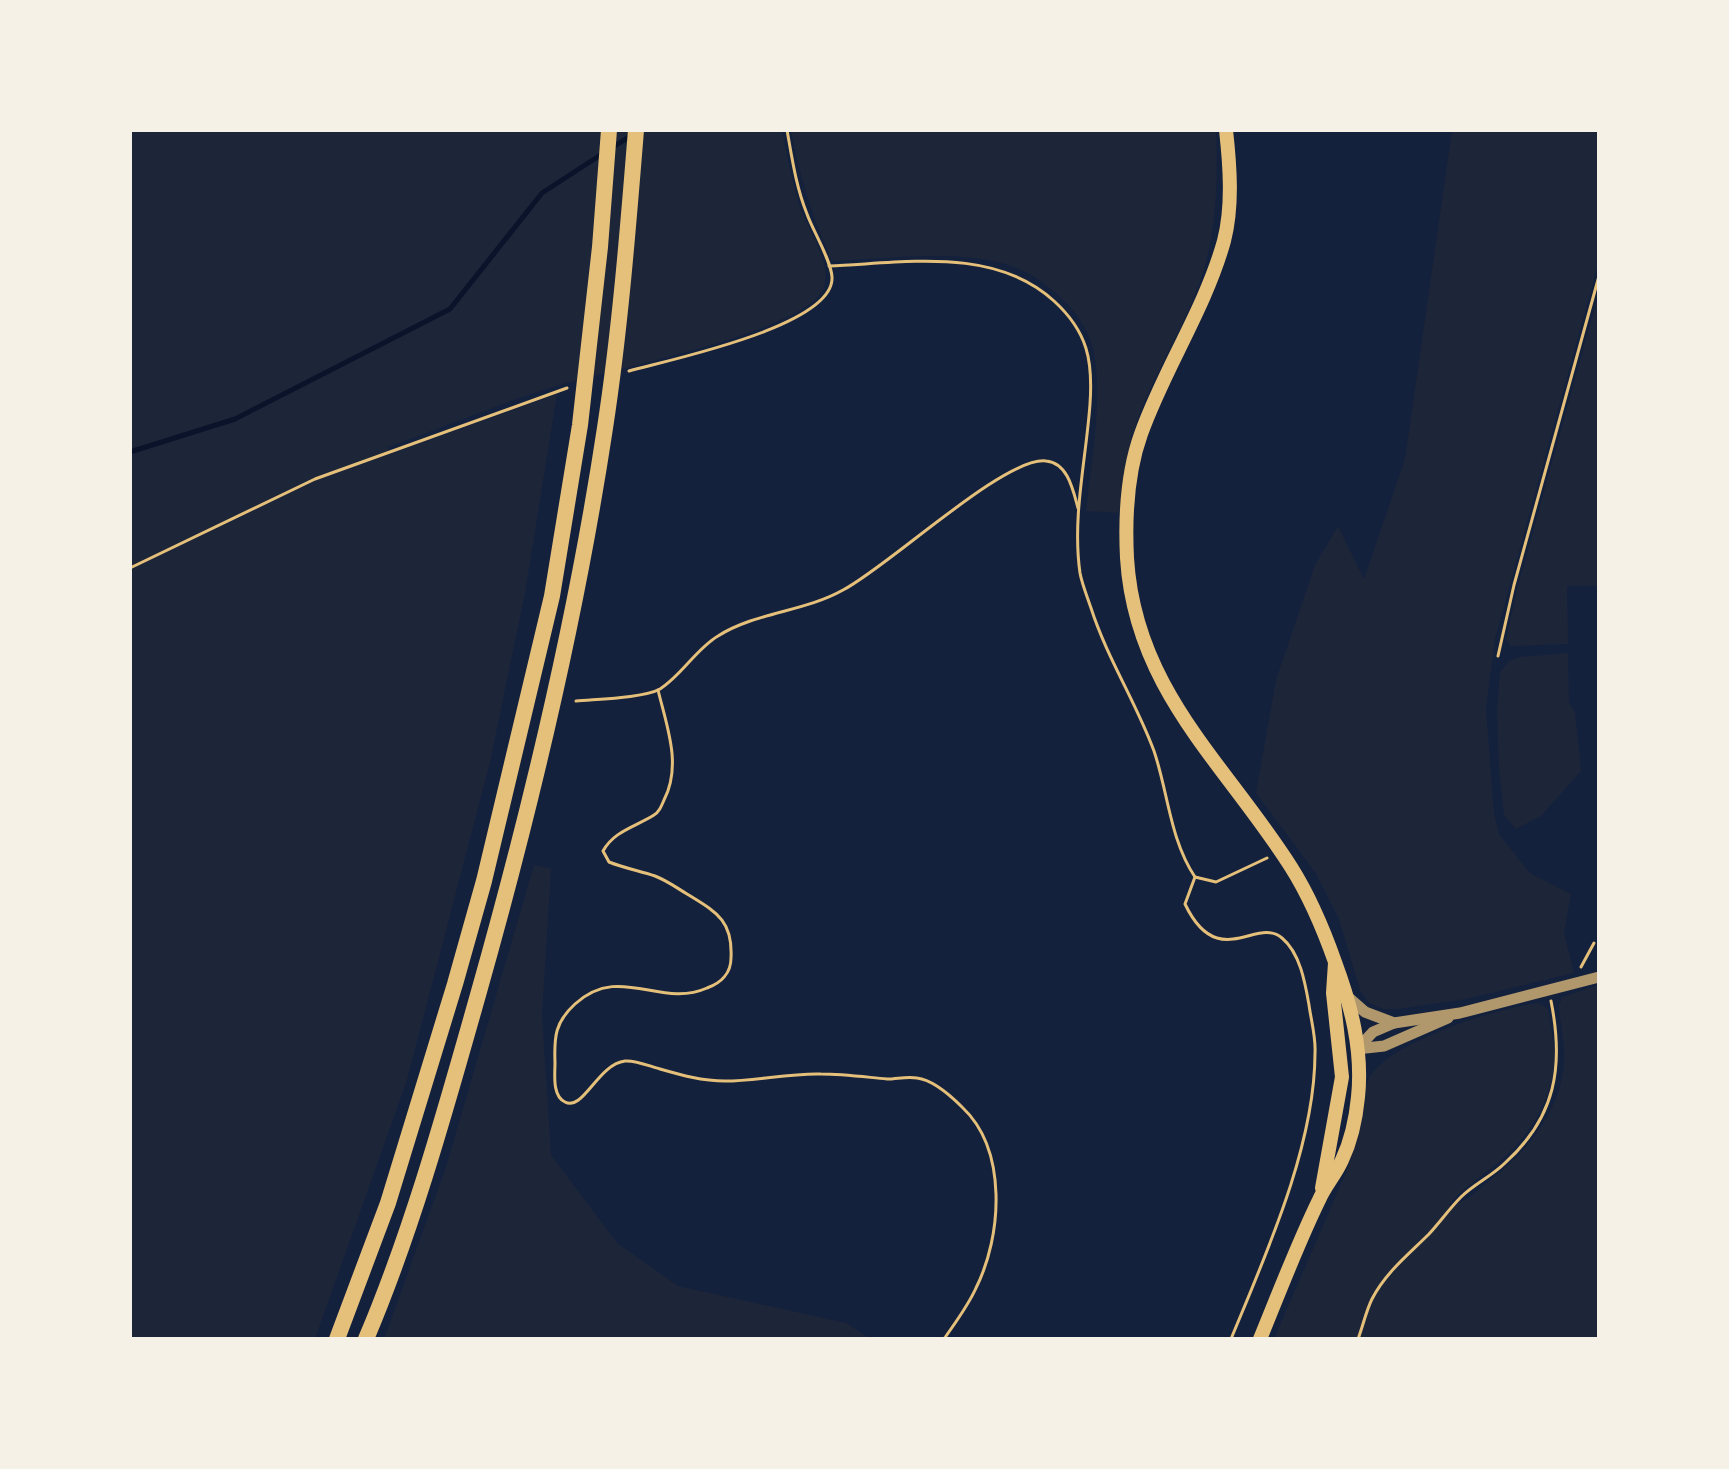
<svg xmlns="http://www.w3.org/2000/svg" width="1729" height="1469" font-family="Lato,sans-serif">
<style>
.green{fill:#1d2539}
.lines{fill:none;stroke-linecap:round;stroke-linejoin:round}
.stream{stroke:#0b132b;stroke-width:5}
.path{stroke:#e5c07b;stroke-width:3}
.tertiary{stroke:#b1986c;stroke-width:11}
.primary{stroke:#e5c07b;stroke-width:14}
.motorway{stroke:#e5c07b;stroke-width:16}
</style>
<rect width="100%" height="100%" fill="#14213d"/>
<g class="green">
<path d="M130 130H782C787 156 792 182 800 207 808 230 832 263 824 287 810 331 607 370 560 385 502 402 445 427 388 447L390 454 557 394 525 593 490 762 407 1080 315 1339H130Z"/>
<path d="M791 130H1216C1218 180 1217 228 1202 276 1185 328 1148 382 1133 434 1125 460 1123 486 1121 513L1086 511C1091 464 1102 405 1095 359 1091 335 1081 317 1064 301 1048 285 1030 272 1008 265 961 249 882 259 832 261 812 216 800 178 791 130Z"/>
<path d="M1452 130H1599V261L1495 639 1486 708 1494 814 1499 834 1530 873 1571 894 1564 933 1574 973 1466 999 1398 1009H1383L1369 1003 1360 990 1339 919 1315 872 1256 793 1276 680 1315 565 1338 526 1364 579 1405 459Z"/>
<path d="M1599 292V586H1567L1568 644 1510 646 1506 639 1518 586Z"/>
<path d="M1568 653 1569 702 1575 712 1581 771 1541 816 1516 829 1504 815 1499 770 1497 710 1500 672 1509 661 1520 657Z"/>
<path d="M534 865 551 869 542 1015 551 1155 617 1243 678 1286 846 1323 871 1339H384L446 1167Z"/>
<path d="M1599 985V1339H1274L1347 1170C1350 1160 1353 1150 1356 1140 1360 1121 1360 1098 1368 1080 1386 1042 1498 1008 1538 1003L1548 1009C1550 1027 1556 1048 1554 1065 1550 1103 1529 1136 1500 1161 1483 1176 1463 1187 1449 1205 1465 1204 1477 1191 1490 1180 1527 1152 1561 1110 1564 1062 1565 1044 1560 1024 1559 1006L1562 997Z"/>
</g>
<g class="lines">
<g class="stream">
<path d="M610 149 632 135"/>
<path d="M130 452 235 419 450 309 542 193 602 154"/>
</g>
<g class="path">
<path d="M829 266C904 263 994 246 1054 301 1088 332 1093 361 1090 404 1086 460 1072 517 1080 573 1082 584 1087 596 1091 608 1107 658 1136 702 1154 751 1168 792 1170 840 1195 877L1216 882 1267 858"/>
<path d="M629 371C668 360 835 326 832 277 831 260 813 231 807 214 796 187 792 158 787 130"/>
<path d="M130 568 315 479 567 388"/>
<path d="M1498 656 1514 585 1599 276"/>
<path d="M658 690C667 727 682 765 664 800 661 807 659 812 654 815 635 827 614 831 603 851L609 862C624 868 640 871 655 876 666 880 677 888 687 894 716 912 733 920 731 958 731 973 721 983 707 988 660 1009 620 963 575 1004 555 1022 554 1037 555 1063 555 1074 552 1096 565 1102 583 1112 598 1064 625 1061 635 1060 649 1066 660 1069 681 1075 702 1081 725 1081 757 1081 789 1073 821 1074 843 1074 865 1077 887 1079 897 1079 907 1076 917 1078 933 1080 951 1096 962 1107 1008 1150 1002 1236 976 1288 968 1306 955 1323 944 1339"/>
<path d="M576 701C596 699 644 698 660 689 682 675 696 649 718 636 756 612 804 612 843 590 888 567 1005 456 1046 461 1068 463 1073 490 1078 508"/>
<path d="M1195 877 1185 904C1218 973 1257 916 1282 938 1300 953 1305 982 1309 1005 1311 1020 1316 1037 1315 1053 1315 1146 1266 1254 1231 1339"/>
<path d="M1581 967 1594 943"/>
<path d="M1358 1339C1363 1326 1366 1311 1372 1299 1385 1273 1409 1254 1429 1234 1440 1222 1450 1208 1461 1197 1474 1184 1492 1176 1505 1163 1556 1117 1564 1066 1551 1001"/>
</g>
<g class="tertiary">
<path d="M1349 998 1365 1012 1394 1023"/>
<path d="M1357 1049 1373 1032 1394 1023 1460 1013 1599 977"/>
<path d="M1357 1049 1384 1046 1448 1018"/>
</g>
<g class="primary">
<path d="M1226 130C1230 166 1233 206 1224 241 1205 309 1164 369 1141 434 1127 473 1125 518 1127 558 1135 690 1225 763 1291 867 1310 897 1323 928 1335 962 1351 1005 1363 1050 1358 1097 1356 1118 1351 1141 1342 1160 1336 1174 1325 1186 1319 1200 1297 1245 1279 1293 1260 1339"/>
<path d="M1322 1188 1342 1077 1333 993 1335 963"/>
</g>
<g class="motorway">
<path d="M337 1339 388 1203 455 984 484 881 552 596 580 425 600 247 609 130"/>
<path d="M366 1339C412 1231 446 1108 478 995 531 808 576 620 605 428 620 330 628 229 636 130"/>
</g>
</g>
<rect width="1729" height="1469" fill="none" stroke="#f6f1e7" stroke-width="264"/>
</svg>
